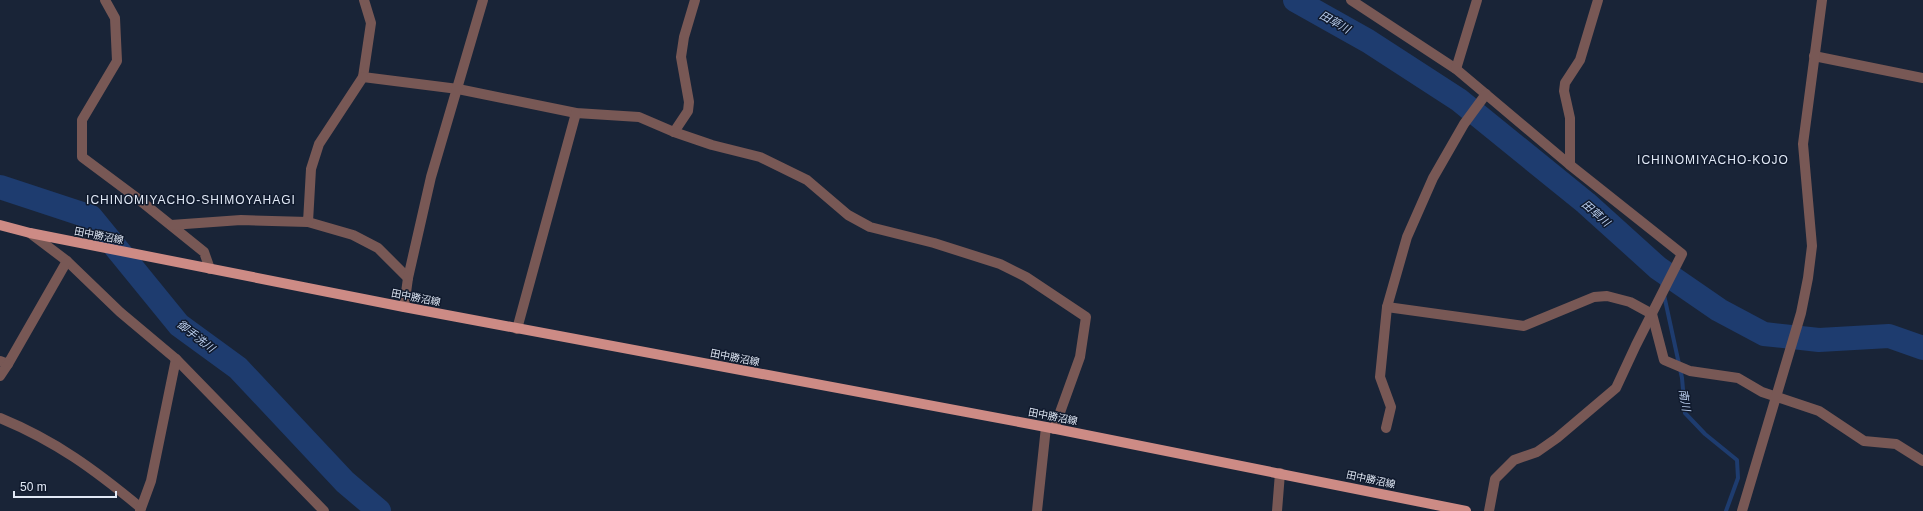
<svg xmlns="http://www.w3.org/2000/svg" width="1923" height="511" font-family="Helvetica,'Noto Sans JP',sans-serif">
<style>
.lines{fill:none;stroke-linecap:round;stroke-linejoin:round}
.stream{stroke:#1e3c6f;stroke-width:4}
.river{stroke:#1e3c6f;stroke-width:24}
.minor{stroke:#785855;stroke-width:10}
.major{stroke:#cd8b85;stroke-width:10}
.labels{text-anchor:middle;stroke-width:3;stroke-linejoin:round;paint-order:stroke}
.street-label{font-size:10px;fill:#e1e9f6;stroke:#101a2d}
.water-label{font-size:11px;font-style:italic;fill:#bcd0f0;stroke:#101a2d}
.quarter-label{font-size:12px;letter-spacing:1px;fill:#e1e9f6;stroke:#101a2d}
</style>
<rect width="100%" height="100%" fill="#192437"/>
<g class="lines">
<g class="stream">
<path d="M1658 268 1663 288"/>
<path d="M1664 295 1682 378 1685 413 1705 434 1737 460 1738 478 1726 511"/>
</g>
<g class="river">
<path d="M1295 0 1368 41 1459 100 1586 203 1658 268 1719 310 1764 334 1819 340 1889 336 1923 348"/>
<path d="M0 187 91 217 179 325 238 368 345 482 379 511"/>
</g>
<g class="minor">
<path d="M105 0 115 18 117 61 82 120V157L137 198 204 252 210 269"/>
<path d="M364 0 371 23 363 77 458 89 576 113 639 117 674 132 712 145 760 157 807 180 848 215 870 227 934 243 1000 264 1026 277 1086 317 1080 357 1054 429"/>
<path d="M1351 0 1456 69 1570 165 1682 254 1636 345 1616 388 1557 438 1537 452 1514 460 1495 479 1489 511"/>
<path d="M1814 56 1923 78"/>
<path d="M1456 69 1477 0"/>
<path d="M674 132 688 111 689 102 681 57 684 37 695 0"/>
<path d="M1570 165V118L1564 91 1565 83 1580 60 1598 0"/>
<path d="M308 222 353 235 378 248 408 278"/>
<path d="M171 225 241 220 308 222 311 169 319 144 363 77"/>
<path d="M30 233 67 261 120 312 176 359 324 511"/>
<path d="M404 307 408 278 431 177 483 0"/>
<path d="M1387 307 1524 326 1594 297 1607 296 1630 302 1652 314 1664 360 1690 371 1738 378 1762 392 1819 411 1864 441 1896 444 1923 461"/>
<path d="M517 329 576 113"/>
<path d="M0 361 8 364 67 261"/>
<path d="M0 376 8 364"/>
<path d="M0 418C56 441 95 470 141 508"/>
<path d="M1386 428 1391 407 1380 377 1387 307 1407 237 1433 178 1464 124 1486 94"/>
<path d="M140 511 151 481 176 359"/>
<path d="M1037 511 1046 427"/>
<path d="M1277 511 1280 473"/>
<path d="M1742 511 1801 313 1808 278 1812 246 1803 144 1822 0"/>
</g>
<path class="major" d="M0 225 30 233 404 307 1046 427 1466 511"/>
</g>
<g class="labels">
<g class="street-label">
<text transform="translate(99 235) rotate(11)" y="4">田中勝沼線</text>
<text transform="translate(416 297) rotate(11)" y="4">田中勝沼線</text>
<text transform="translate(735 357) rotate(11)" y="4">田中勝沼線</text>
<text transform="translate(1053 416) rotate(11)" y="4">田中勝沼線</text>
<text transform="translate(1371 479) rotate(12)" y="4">田中勝沼線</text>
</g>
<g class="water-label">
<text transform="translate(1335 22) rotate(29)" y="4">田草川</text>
<text transform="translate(1596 213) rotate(41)" y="4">田草川</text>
<text transform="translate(196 336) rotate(38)" y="4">御手洗川</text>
<text transform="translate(1685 400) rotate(81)" y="4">南川</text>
</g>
<g class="quarter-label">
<text x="1713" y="164">ICHINOMIYACHO-KOJO</text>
<text x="191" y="204">ICHINOMIYACHO-SHIMOYAHAGI</text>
</g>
</g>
<path d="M14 491v6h102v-6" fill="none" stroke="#e1e9f6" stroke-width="2"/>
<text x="20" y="491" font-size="12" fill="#e1e9f6" stroke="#101a2d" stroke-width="3" paint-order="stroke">50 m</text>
</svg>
